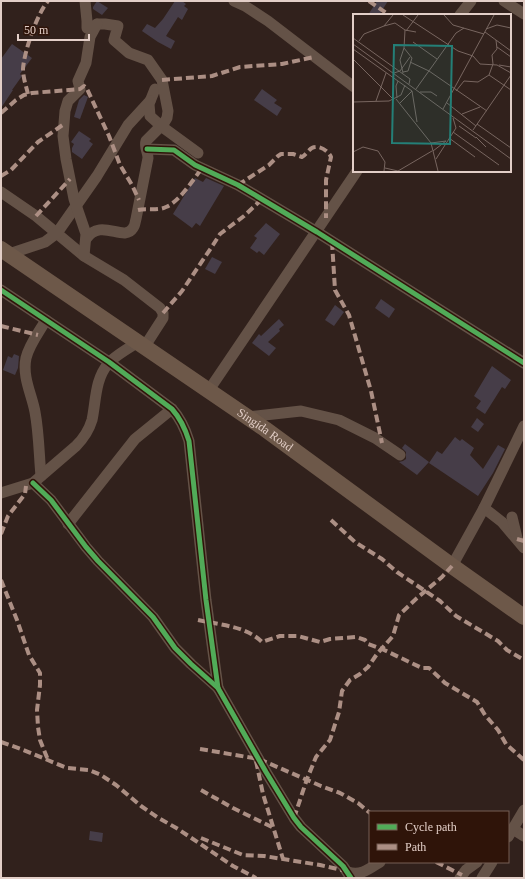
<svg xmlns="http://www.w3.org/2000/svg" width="525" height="879" font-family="Georgia,serif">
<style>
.building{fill:#463d48}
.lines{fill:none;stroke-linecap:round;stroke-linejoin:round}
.minor{stroke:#645247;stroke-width:11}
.highway{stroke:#6d5849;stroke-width:16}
.quiet{stroke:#ac8f84;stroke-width:4;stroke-dasharray:8 4;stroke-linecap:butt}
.cycleway-casing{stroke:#2f1409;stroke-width:8}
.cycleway{stroke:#51ab58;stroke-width:5}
.labels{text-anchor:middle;stroke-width:3;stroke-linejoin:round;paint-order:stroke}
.street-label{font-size:12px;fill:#e2cec7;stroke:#2f1409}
.inset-road{fill:none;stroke:#786660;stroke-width:1}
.view{fill:#247f77;fill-opacity:0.15;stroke:#247f77;stroke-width:2}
.inset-edge{fill:none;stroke:#e2cec7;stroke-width:2}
</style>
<rect width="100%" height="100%" fill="#31211c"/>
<g class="building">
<path d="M97 1 108 8 102 15 93 9V7Z"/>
<path d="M175 1H182L186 4 184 6 188 9 182 20 178 17 166 36 175 41 171 49 158 42 142 31 147 24 155 28 163 19Z"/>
<path d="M377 1H388L379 15H368Z"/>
<path d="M12 44 32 58 20 74 22 76 12 90H13L1 108V59Z"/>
<path d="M262 89 277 100 274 103 282 108 277 116 254 100Z"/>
<path d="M84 95 88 97 80 119 74 117 79 100Z"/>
<path d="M79 131 91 139 89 141 93 144 82 159 72 152V148L74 144 71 142Z"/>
<path d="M195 178 203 182 206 178 224 186 200 226 196 223 192 228 173 214Z"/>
<path d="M266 223 280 234 264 255 259 251 257 253 250 248 257 238 254 236Z"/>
<path d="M212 257 222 262 215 274 205 269Z"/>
<path d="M381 299 395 309 389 318 375 308Z"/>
<path d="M335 305 344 312 334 326 325 320Z"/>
<path d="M279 319 284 325 279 329 280 331 268 342 276 348 269 356 252 343 259 334 261 336Z"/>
<path d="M14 354 19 356 18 368 15 375 3 370 8 356 12 358Z"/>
<path d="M492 366 511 380 505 389 502 387 485 414 476 408 481 401 474 396Z"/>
<path d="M477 418 484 424 478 432 471 427Z"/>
<path d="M455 437 460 441 462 439 474 448 470 455 483 469 498 445 505 449 493 473 478 496 429 463 437 451 442 454Z"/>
<path d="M405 444 429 462 417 475 399 462 403 461 406 459V452L402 448Z"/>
<path d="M90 831 103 833 102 842 89 840Z"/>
</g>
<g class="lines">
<g class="minor">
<path d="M234 1 245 6 268 21 354 87"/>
<path d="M504 1 524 14"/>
<path d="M460 15 471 1"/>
<path d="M155 89 149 104 150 116 161 126 198 153"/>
<path d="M147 149 174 150 195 165 238 185 317 232 524 363"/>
<path d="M1 192 36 216 84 256 124 280 160 308 163 313V318L145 346"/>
<path d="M86 239C101 217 124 243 133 228 135 226 135 222 136 219L148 158C148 152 144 147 146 141L164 123 167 118 168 111 162 80 148 60 129 53 114 40 118 26 105 24H97"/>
<path d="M9 254 45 242 57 233 97 176 128 125 150 101"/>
<path d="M84 256 86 234 74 199 66 159 63 136 65 111 68 101 80 89 78 81 86 63 90 37 97 24 92 28H87V21L85 1"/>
<path d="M1 290 109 362 172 409C181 419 185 428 189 441L206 600 218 688"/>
<path d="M209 390 357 171"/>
<path d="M248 417 301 411 339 420 375 438 400 455"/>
<path d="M41 476C39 455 39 433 35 412 32 395 22 377 26 358 29 345 39 332 46 320"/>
<path d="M33 483 51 500 86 547 98 561 153 617 175 648 191 664 218 688 266 772 294 818 301 827 343 866 351 878"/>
<path d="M1 493 33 483 76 446C83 439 89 430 92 420 96 401 95 379 108 364 114 356 129 348 138 342"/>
<path d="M484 508 502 522 524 548"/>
<path d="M512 517 517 538"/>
<path d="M68 524 135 439 172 409"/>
<path d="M452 566 484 508 524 426"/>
<path d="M513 829 524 836"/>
<path d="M508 837 524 810"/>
<path d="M348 872C361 876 369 869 380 862"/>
<path d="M460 878 466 870 477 862"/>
<path d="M482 878 492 862"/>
</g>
<path class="highway" id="s1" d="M1 249 265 429 452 566 524 617"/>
<g class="quiet">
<path d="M369 1 389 15"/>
<path d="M162 80 212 76 240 67 282 64 314 57"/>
<path d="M28 94C26 86 23 77 23 69 24 52 37 14 48 1"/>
<path d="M1 113 16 100 24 95 32 93 80 89 84 86 87 89 109 136 120 165 132 185 139 200"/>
<path d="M1 176 11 170 38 142 64 124"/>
<path d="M238 185 269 165 278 156 281 154H293L302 157C306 155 310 147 315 147 321 146 329 152 331 157L326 180V218"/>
<path d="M138 210C147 208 158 211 166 207 179 202 193 180 202 168"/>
<path d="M36 216 70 179"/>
<path d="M332 242 335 290 349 315 371 391 382 443"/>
<path d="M163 313 182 291 213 245 220 234 244 216 262 199"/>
<path d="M1 326 38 335"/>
<path d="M331 520 355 542 382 559 397 572 440 601 456 616 498 641 507 650 524 660"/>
<path d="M1 534 8 516 25 494 26 486"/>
<path d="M517 539 524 541"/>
<path d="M1 580 17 620 29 655 40 673V685L37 710 38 727 40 740 48 760"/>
<path d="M198 620C220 625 246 626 262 642L280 636H298L320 642 330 639 356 637 365 640 368 644 382 649 422 668H429L445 683 477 702 485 715 498 730 506 744 524 760"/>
<path d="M1 742 21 749 67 768 89 770 101 775 116 785 141 806 157 817 178 829 233 866 256 878"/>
<path d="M200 749 259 759 321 786 340 793 358 803 370 813"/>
<path d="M256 761 263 794 283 859"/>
<path d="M201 790 233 808 272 827"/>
<path d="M294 818 307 779 316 757 330 740 339 712 342 691 350 680 360 674 368 667 377 654 393 636 399 615 417 598 442 577 452 566"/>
<path d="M201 838 243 855 264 856 320 865 346 871"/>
<path d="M436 862 462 875"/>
</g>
<defs>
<g id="cycleway">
<path d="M147 149 174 150 195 165 238 185 317 232 524 363"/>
<path d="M1 290 109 362 172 409C181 419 185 428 189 441L206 600 218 688"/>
<path d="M33 483 51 500 86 547 98 561 153 617 175 648 191 664 218 688 266 772 294 818 301 827 343 866 351 878"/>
</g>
</defs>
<use href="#cycleway" class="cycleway-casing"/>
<use href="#cycleway" class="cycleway"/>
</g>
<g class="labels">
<g class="street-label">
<text dy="4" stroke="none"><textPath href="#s1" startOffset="320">Singida Road</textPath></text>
</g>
</g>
<g transform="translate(353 14)">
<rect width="158" height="158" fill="#31211c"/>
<path class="inset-road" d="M50 1 105 37 120 42 127 50 144 51 158 59M91 1 100 11 131 20M31 12 42 9 52 16 63 18M133 15 144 11 158 14M53 17 65 1M132 18 158 37M0 24 57 65 56 70M6 27 11 20 31 12 40 1M60 28 84 45M0 30 158 145M144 33 158 43M0 35 59 77 64 108M0 45 41 86M57 48 76 57 134 97M146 51 158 53M50 58 55 57 59 44 51 34M41 59 47 57 57 43M50 59 47 46 51 34 52 16M136 61 158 76M63 75 103 19 111 14M103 77 111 67 125 68 136 61 140 50 139 41 144 35 143 26M67 78H78L84 82M44 84 43 72 45 67M43 85 78 129 85 157M23 87 33 59M0 88 36 87 48 81 52 71M47 89 59 77M94 89 123 112M90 95 141 1M109 100 127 93M124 110 158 134M106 112 123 124M120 116 158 61M100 118 146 151M123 123 133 133M96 124 122 143M78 129 93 127M80 137 93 127M0 138 10 133 25 137 32 148 31 157M83 145 103 114 100 104M32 154 45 157 79 137"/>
<path class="view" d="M41 31 99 32 97 130 39 129Z"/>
<rect width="158" height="158" class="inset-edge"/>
</g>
<rect width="525" height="879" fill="none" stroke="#e2cec7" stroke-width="4"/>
<rect x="369" y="811" width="140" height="52" fill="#2f1409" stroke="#775e55"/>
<rect x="377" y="824" width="20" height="6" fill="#51ab58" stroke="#775e55"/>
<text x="405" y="831" font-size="12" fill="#e2cec7">Cycle path</text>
<rect x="377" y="844" width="20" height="6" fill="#ac8f84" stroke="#775e55"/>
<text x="405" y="851" font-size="12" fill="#e2cec7">Path</text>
<path d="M18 34v6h71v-6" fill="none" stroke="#e2cec7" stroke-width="2"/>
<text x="24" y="34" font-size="12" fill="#e2cec7" stroke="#2f1409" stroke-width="3" paint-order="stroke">50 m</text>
</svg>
